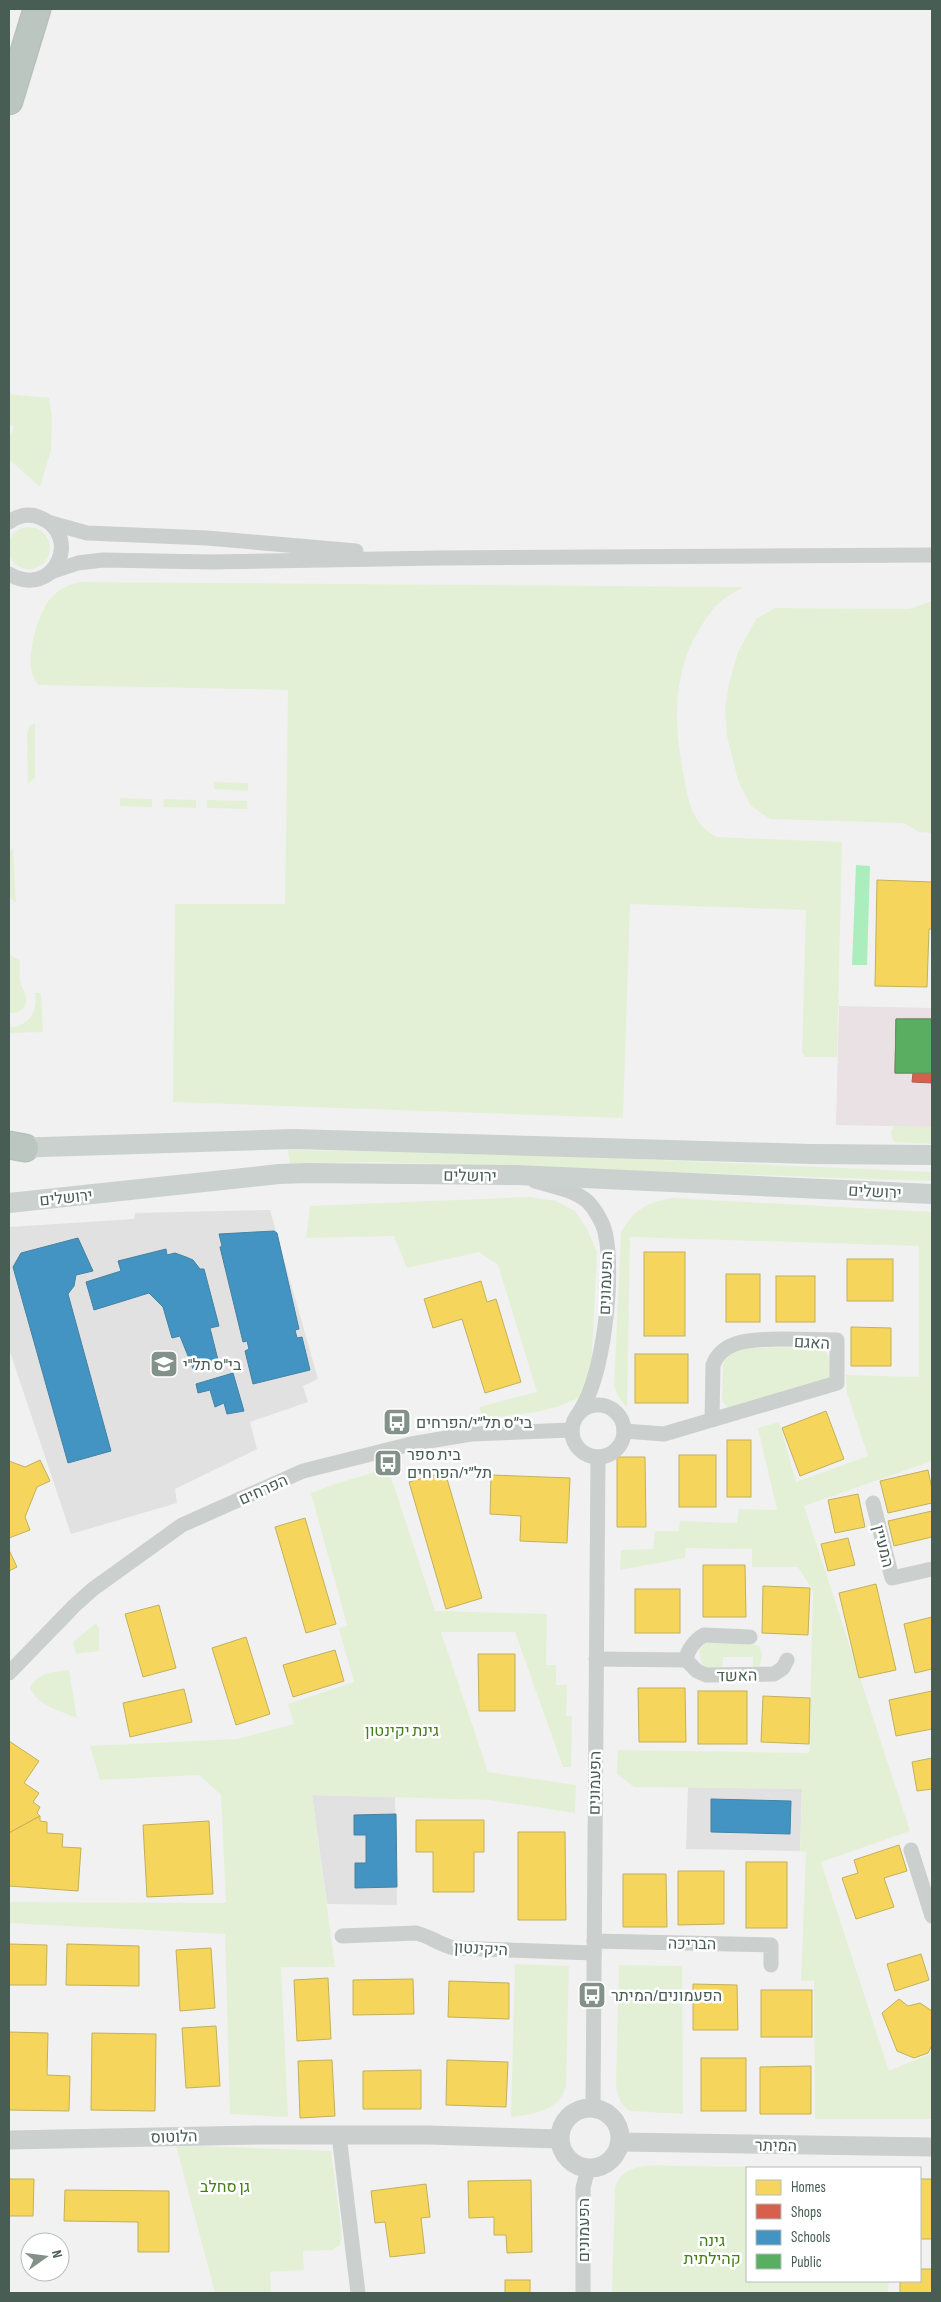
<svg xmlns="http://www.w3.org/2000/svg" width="941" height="2302" font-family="'Sofia Sans Condensed',Heebo,sans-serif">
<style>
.commercial{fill:#e9e1e3}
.education{fill:#e2e1e2}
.green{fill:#e4f0d6}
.water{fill:#abedbd}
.homes{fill:#f6d55c;stroke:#c2b15a}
.shops{fill:#d6604d;stroke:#ab5f4f}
.schools{fill:#4393c3;stroke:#4483a2}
.public{fill:#5aae61;stroke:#55965d}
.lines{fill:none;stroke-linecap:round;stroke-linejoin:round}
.motorway-casing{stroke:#b6c0bc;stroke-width:29}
.minor{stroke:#cbcfcd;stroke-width:15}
.tertiary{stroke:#cbcfcd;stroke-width:19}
.secondary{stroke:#cbd1ce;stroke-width:20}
.motorway{stroke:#bcc6c1;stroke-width:26}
.labels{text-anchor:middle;stroke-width:5;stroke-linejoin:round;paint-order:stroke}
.street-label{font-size:16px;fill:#485d54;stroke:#fff}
.poi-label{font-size:16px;fill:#485d54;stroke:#fff;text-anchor:start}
.park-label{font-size:16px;fill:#457f19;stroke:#fff}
</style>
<rect width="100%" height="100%" fill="#f1f1f1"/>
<path class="commercial" d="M839 1006 932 1008V1127L836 1125Z"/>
<g class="education">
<path d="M270 1210 318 1379 303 1386 308 1402 250 1422 257 1449 175 1489 177 1503 71 1534 9 1349V1227L134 1219 135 1213Z"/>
<path d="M688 1787 802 1789 800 1851 686 1849Z"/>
<path d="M312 1795 395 1797 397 1905 327 1904Z"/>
</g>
<g class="green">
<path d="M9 394 49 398 52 419 51 450 40 487 9 459V437L14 427 9 424Z"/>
<circle cx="29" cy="548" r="21"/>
<path d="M79 582 743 587C735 592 725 597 718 604 712 609 708 616 704 622 672 668 673 725 684 777 689 803 692 824 717 837L842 842 837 1057H805L802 1053 806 910 630 904 623 1118 173 1102 175 904H285L288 690 39 685C20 670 37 616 49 600 57 590 67 585 79 582Z"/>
<path d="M932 601V833L919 832 904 823 770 819 751 806 738 780 727 736 725 708 729 684 738 652 756 619 775 608 909 609Z"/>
<path d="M35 723V778L28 784 27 733 30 726Z"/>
<path d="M214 782 248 783V791L214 789Z"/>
<path d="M120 798 152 799V807L120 806Z"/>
<path d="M164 799 196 800V808L163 807Z"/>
<path d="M207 800 247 801V809L207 808Z"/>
<path d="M13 847 16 903 9 897V853Z"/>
<path d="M9 954 20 961C20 968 19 980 21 985 25 994 29 998 24 1008L16 1013H9Z"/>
<path d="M35 993H41L43 1032 9 1033V1027C29 1027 38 1011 35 993Z"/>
<path d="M894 1126 932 1127V1144L894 1142 891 1133Z"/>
<path d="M288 1150 503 1153 932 1172V1181L377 1162 290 1164Z"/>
<path d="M529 1197 556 1201 575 1211 587 1229 597 1252 591 1373C590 1378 589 1384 587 1388 574 1412 508 1415 483 1419L479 1407 537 1392 498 1265 479 1252 407 1268 394 1236 306 1238 310 1206Z"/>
<path d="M672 1198 932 1212V1461L804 1506 910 1831 821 1862 889 2071 932 2053V2119H815L814 1981H801L806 1852 800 1851 802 1789 634 1787 617 1774 618 1750 809 1753 813 1591 798 1567H752V1549L686 1548 685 1558 620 1570 621 1550 653 1549 655 1531H679L680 1521 737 1523 739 1509 777 1510 758 1428 779 1422 796 1482 868 1456 847 1393 846 1375 919 1377V1246L630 1237 627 1408 619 1398 614 1386 621 1233C633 1210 647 1202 672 1198Z"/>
<path d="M812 1347C831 1348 830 1359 830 1376L826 1380 730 1408 726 1406 722 1401 723 1365 726 1356 740 1348Z"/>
<path d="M388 1468 435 1611 547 1614 546 1665H556V1685H567L566 1716H572L571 1767H563L515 1632H441L488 1772 576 1785 575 1813 489 1800 312 1795 335 1967H281L288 2117 230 2114 225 1934 9 1923V1902L226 1903 221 1795 199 1775 100 1780 90 1746 237 1739 294 1724 288 1704 354 1682 339 1629 347 1625 311 1493 332 1485Z"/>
<path d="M96 1623 99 1629V1651L76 1654 73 1642Z"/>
<path d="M710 1642 758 1645C763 1653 763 1659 759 1667L753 1668V1657H723L722 1668H708L702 1664 699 1651 704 1644Z"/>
<path d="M69 1670 77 1718C60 1711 37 1705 30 1688 36 1672 55 1672 69 1670Z"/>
<path d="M515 1964 569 1966 566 2086C559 2111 534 2114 511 2117Z"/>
<path d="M619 1965 682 1966 683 2114 630 2111C620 2105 618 2096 616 2085Z"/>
<path d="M176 2145 331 2151 342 2236 340 2245 332 2250 303 2251 304 2270 270 2272 271 2293H215Z"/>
<path d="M678 2166 891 2168H747V2281H889L888 2293H612L615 2187C624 2161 655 2166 678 2166Z"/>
</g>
<path class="water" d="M856 865 870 866 867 965H852Z"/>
<g class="homes">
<path d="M877 880 932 882V929H929L927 987 875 986Z"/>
<rect x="644" y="1252" width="41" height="84"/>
<rect x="847" y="1259" width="46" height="42"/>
<rect x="726" y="1274" width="34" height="48"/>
<rect x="776" y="1276" width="39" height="46"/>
<path d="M481 1281 487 1302 496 1299 521 1382 485 1393 462 1319 433 1328 424 1299Z"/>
<path d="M851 1327 891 1328V1366H851Z"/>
<rect x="635" y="1354" width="53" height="49"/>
<path d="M826 1411 844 1459 800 1476 782 1428Z"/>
<rect x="727" y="1440" width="24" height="57"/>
<rect x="679" y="1455" width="37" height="52"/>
<path d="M617 1457H645L646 1527H617Z"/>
<path d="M40 1460 50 1481 37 1487 25 1517 30 1530 9 1538V1461L25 1467Z"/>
<path d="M928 1470 932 1489V1503L888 1513 880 1481Z"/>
<path d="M445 1472 482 1598 446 1609 409 1482Z"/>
<path d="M491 1475 570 1478 567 1543 520 1541 521 1516 490 1514Z"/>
<path d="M858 1494 865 1527 835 1533 828 1500Z"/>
<path d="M932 1511V1537L894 1546 888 1521Z"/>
<path d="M305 1518 336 1624 306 1633 275 1527Z"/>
<path d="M848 1538 855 1565 828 1571 821 1544Z"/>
<path d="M9 1550 17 1567 9 1571Z"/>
<path d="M703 1565H745L746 1617H703Z"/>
<path d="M876 1584 896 1670 859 1678 839 1593Z"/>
<path d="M763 1586 810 1588 808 1635 762 1633Z"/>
<rect x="635" y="1589" width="45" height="44"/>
<path d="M159 1605 176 1668 143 1677 125 1614Z"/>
<path d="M932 1617V1669L915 1673 904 1624Z"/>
<path d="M246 1637 270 1714 236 1725 212 1648Z"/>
<path d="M335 1650 344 1681 293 1697 283 1665Z"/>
<path d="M478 1654H515V1711H479Z"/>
<path d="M638 1688H685L686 1742H639Z"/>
<path d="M184 1689 192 1722 130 1737 123 1703Z"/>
<rect x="698" y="1691" width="49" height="53"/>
<path d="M932 1691V1729L896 1736 889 1700Z"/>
<path d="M763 1696 810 1698 809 1744 761 1742Z"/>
<path d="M9 1741 39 1761 24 1783 39 1793 33 1802 40 1807 37 1813 40 1816 9 1833Z"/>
<path d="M932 1758V1789L917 1791 912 1762Z"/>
<path d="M40 1816V1821L47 1822V1833L63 1834 62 1847 81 1848 78 1891 9 1886V1833Z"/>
<path d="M416 1820H484V1852H474V1892H433V1852H416Z"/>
<path d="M209 1821 213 1894 147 1897 143 1825Z"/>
<path d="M518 1832H565L566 1920H518Z"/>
<path d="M899 1845 907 1871 884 1878 894 1907 856 1919 842 1878 858 1873 854 1860Z"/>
<rect x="746" y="1862" width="41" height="66"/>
<path d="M678 1871H724V1924L678 1925Z"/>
<path d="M623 1874H666L667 1927H623Z"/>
<path d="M9 1944 47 1945 46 1985H9Z"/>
<path d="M67 1944 139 1946V1986L66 1985Z"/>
<path d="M211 1948 215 2008 180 2011 176 1950Z"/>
<path d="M921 1954 929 1980 895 1991 887 1964Z"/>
<path d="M328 1978 331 2039 297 2041 294 1980Z"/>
<path d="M413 1979 414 2014 353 2015V1980Z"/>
<path d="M449 1981 509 1983V2019L448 2017Z"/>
<path d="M693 1984 737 1985 738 2030H693Z"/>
<rect x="761" y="1990" width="51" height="47"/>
<path d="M899 1999 908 2006 920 2003 932 2011V2045L928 2053 914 2058 897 2051 882 2013Z"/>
<path d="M216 2026 220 2086 186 2088 182 2028Z"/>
<path d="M9 2032 48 2033 47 2075 70 2076 69 2111 9 2110Z"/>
<path d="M92 2033 156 2034 155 2111 91 2110Z"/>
<rect x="701" y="2058" width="45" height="53"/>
<path d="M332 2060 335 2116 300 2118 298 2061Z"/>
<path d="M447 2060 508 2062 506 2107 446 2105Z"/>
<path d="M811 2066V2114H760V2067Z"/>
<path d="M421 2070V2109H363V2071Z"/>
<path d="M9 2179H34L33 2216H9Z"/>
<rect x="920" y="2179" width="12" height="60"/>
<path d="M531 2180 532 2252 507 2253 506 2235H494V2217L469 2218 468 2181Z"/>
<path d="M426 2184 430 2217 421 2218 425 2253 390 2257 385 2222 375 2223 371 2191Z"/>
<path d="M65 2190 169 2191V2252H138V2222L64 2221Z"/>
<path d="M920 2269H932V2293H900V2281H920Z"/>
<rect x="505" y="2280" width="25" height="13"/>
</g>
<path class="shops" d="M896 1019H932V1083L912 1082 913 1073H895Z"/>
<g class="schools">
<path d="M274 1231 277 1233 299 1329 295 1330 297 1338 302 1337 310 1370 253 1384 245 1351 249 1349 247 1341 243 1342 220 1247 222 1246 219 1234Z"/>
<path d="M78 1238 93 1271 76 1275 74 1286 68 1294 111 1451 68 1463 13 1267 21 1253Z"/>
<path d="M166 1249 167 1255 175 1253 186 1257 193 1260 200 1269H204L219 1326 210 1328 219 1364 194 1371 180 1336 172 1338 163 1307 149 1293 94 1310 86 1282 121 1271 118 1261Z"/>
<path d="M233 1373 244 1411 227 1414 224 1403 215 1407 210 1390 198 1393 196 1384Z"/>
<path d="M711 1799 791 1801 790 1834 711 1832Z"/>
<path d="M396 1814 397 1887 355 1888V1863H366V1835H354V1815Z"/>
</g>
<path class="public" d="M896 1019H932V1073H895Z"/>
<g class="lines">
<defs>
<g id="motorway">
<path d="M9 101 37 9"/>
<path d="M9 1145 25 1148"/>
</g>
</defs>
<use href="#motorway" class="motorway-casing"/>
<g class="minor">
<path d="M9 522C19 515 30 513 41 518 83 536 54 600 9 574"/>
<path d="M51 523 87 533 207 538 356 551"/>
<path d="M51 572 78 563 103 560 211 562 438 558 932 555"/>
<path d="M535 1181C552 1186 575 1190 588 1202 595 1209 603 1223 605 1232 615 1273 604 1376 580 1411"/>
<circle cx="598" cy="1431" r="26"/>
<path d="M624 1431 664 1434 837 1383V1340C812 1340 755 1336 735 1344 724 1348 717 1354 713 1365L712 1420"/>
<path d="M873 1503 892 1578 932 1569"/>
<path d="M596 1659 686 1660 697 1671 706 1675 774 1674 783 1668 787 1660"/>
<path d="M686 1660C687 1650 695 1640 704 1635L750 1637"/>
<path d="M9 1673 75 1605 93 1589 182 1525 303 1471 411 1444 471 1434 572 1430"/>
<path d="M911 1850 932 1916"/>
<path d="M342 1936 416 1933C430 1936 440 1945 454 1948L594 1953"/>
<path d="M594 1941 771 1945V1965"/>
<path d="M593 2108 598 1457"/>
<path d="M339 2135 358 2293"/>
<path d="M583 2293V2188L588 2168"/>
</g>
<g class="tertiary">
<circle cx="590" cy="2138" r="30"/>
<path d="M9 2140 258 2135H428L560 2139"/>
<path d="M620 2142 932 2147"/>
</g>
<g class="secondary">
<path d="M12 1148 293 1139 811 1154 932 1155"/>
<path d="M9 1203 279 1174 307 1173 517 1175 932 1194"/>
</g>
<use href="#motorway" class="motorway"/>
</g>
<defs>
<symbol id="school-square" viewBox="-11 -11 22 22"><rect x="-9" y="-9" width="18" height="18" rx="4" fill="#83918b" stroke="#fff"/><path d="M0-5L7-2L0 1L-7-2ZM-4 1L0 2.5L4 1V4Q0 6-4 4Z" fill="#fff"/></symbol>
<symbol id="bus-square" viewBox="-11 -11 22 22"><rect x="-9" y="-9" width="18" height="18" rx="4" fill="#83918b" stroke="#fff"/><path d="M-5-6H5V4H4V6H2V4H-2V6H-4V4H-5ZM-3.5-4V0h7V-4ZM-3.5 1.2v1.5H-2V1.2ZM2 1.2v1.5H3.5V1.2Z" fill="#fff"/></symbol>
</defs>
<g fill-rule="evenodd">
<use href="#school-square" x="148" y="1348" width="32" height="32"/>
<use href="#bus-square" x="381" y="1406" width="32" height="32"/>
<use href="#bus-square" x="372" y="1447" width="32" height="32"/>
<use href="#bus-square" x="576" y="1979" width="32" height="32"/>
</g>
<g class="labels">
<g class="street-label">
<text transform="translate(470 1175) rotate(1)" y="6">ירושלים</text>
<text transform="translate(875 1191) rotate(3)" y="6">ירושלים</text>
<text transform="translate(66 1197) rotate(-6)" y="6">ירושלים</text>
<text transform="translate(605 1283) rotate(-88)" y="6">הפעמונים</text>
<text transform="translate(812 1342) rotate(3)" y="6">האגם</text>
<text transform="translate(263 1489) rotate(-24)" y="6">הפרחים</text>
<text transform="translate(884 1546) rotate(76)" y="6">המעיין</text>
<text transform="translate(737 1675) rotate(-1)" y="6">האשד</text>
<text transform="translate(594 1783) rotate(-89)" y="6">הפעמונים</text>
<text transform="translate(692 1943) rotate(1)" y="6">הבריכה</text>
<text transform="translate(481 1948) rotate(3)" y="6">היקינטון</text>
<text transform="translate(174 2136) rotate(-2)" y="6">הלוטוס</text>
<text transform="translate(776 2145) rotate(1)" y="6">המיתר</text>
<text transform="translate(583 2230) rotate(-90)" y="6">הפעמונים</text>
</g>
<g class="poi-label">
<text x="183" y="1370">בי"ס תל"י</text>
<text x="416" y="1428">בי״ס תל״י/הפרחים</text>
<text x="407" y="1460">בית ספר<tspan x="407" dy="18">תל״י/הפרחים</tspan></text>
<text x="611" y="2001">הפעמונים/המיתר</text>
</g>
<g class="park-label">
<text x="402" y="1736">גינת יקינטון</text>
<text x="225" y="2192">גן סחלב</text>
<text x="712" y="2246">גינה<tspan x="712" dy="18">קהילתית</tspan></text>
</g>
</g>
<rect width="941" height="2302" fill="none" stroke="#485d54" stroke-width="20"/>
<rect x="746" y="2167" width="175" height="115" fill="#ffffff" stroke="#b6bebb"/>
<rect x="756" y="2180" width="25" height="15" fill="#f6d55c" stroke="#b6bebb"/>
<text x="791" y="2192" font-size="15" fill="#485d54">Homes</text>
<rect x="756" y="2204" width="25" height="15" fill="#d6604d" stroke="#b6bebb"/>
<text x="791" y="2217" font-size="15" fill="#485d54">Shops</text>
<rect x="756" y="2230" width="25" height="15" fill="#4393c3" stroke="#b6bebb"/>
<text x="791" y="2242" font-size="15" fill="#485d54">Schools</text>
<rect x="756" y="2254" width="25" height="15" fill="#5aae61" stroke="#b6bebb"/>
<text x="791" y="2267" font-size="15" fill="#485d54">Public</text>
<g transform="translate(45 2257) rotate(76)"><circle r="24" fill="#ffffff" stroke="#b6bebb"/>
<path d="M0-4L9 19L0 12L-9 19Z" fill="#83918b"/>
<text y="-8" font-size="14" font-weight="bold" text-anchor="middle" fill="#485d54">N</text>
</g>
</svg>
